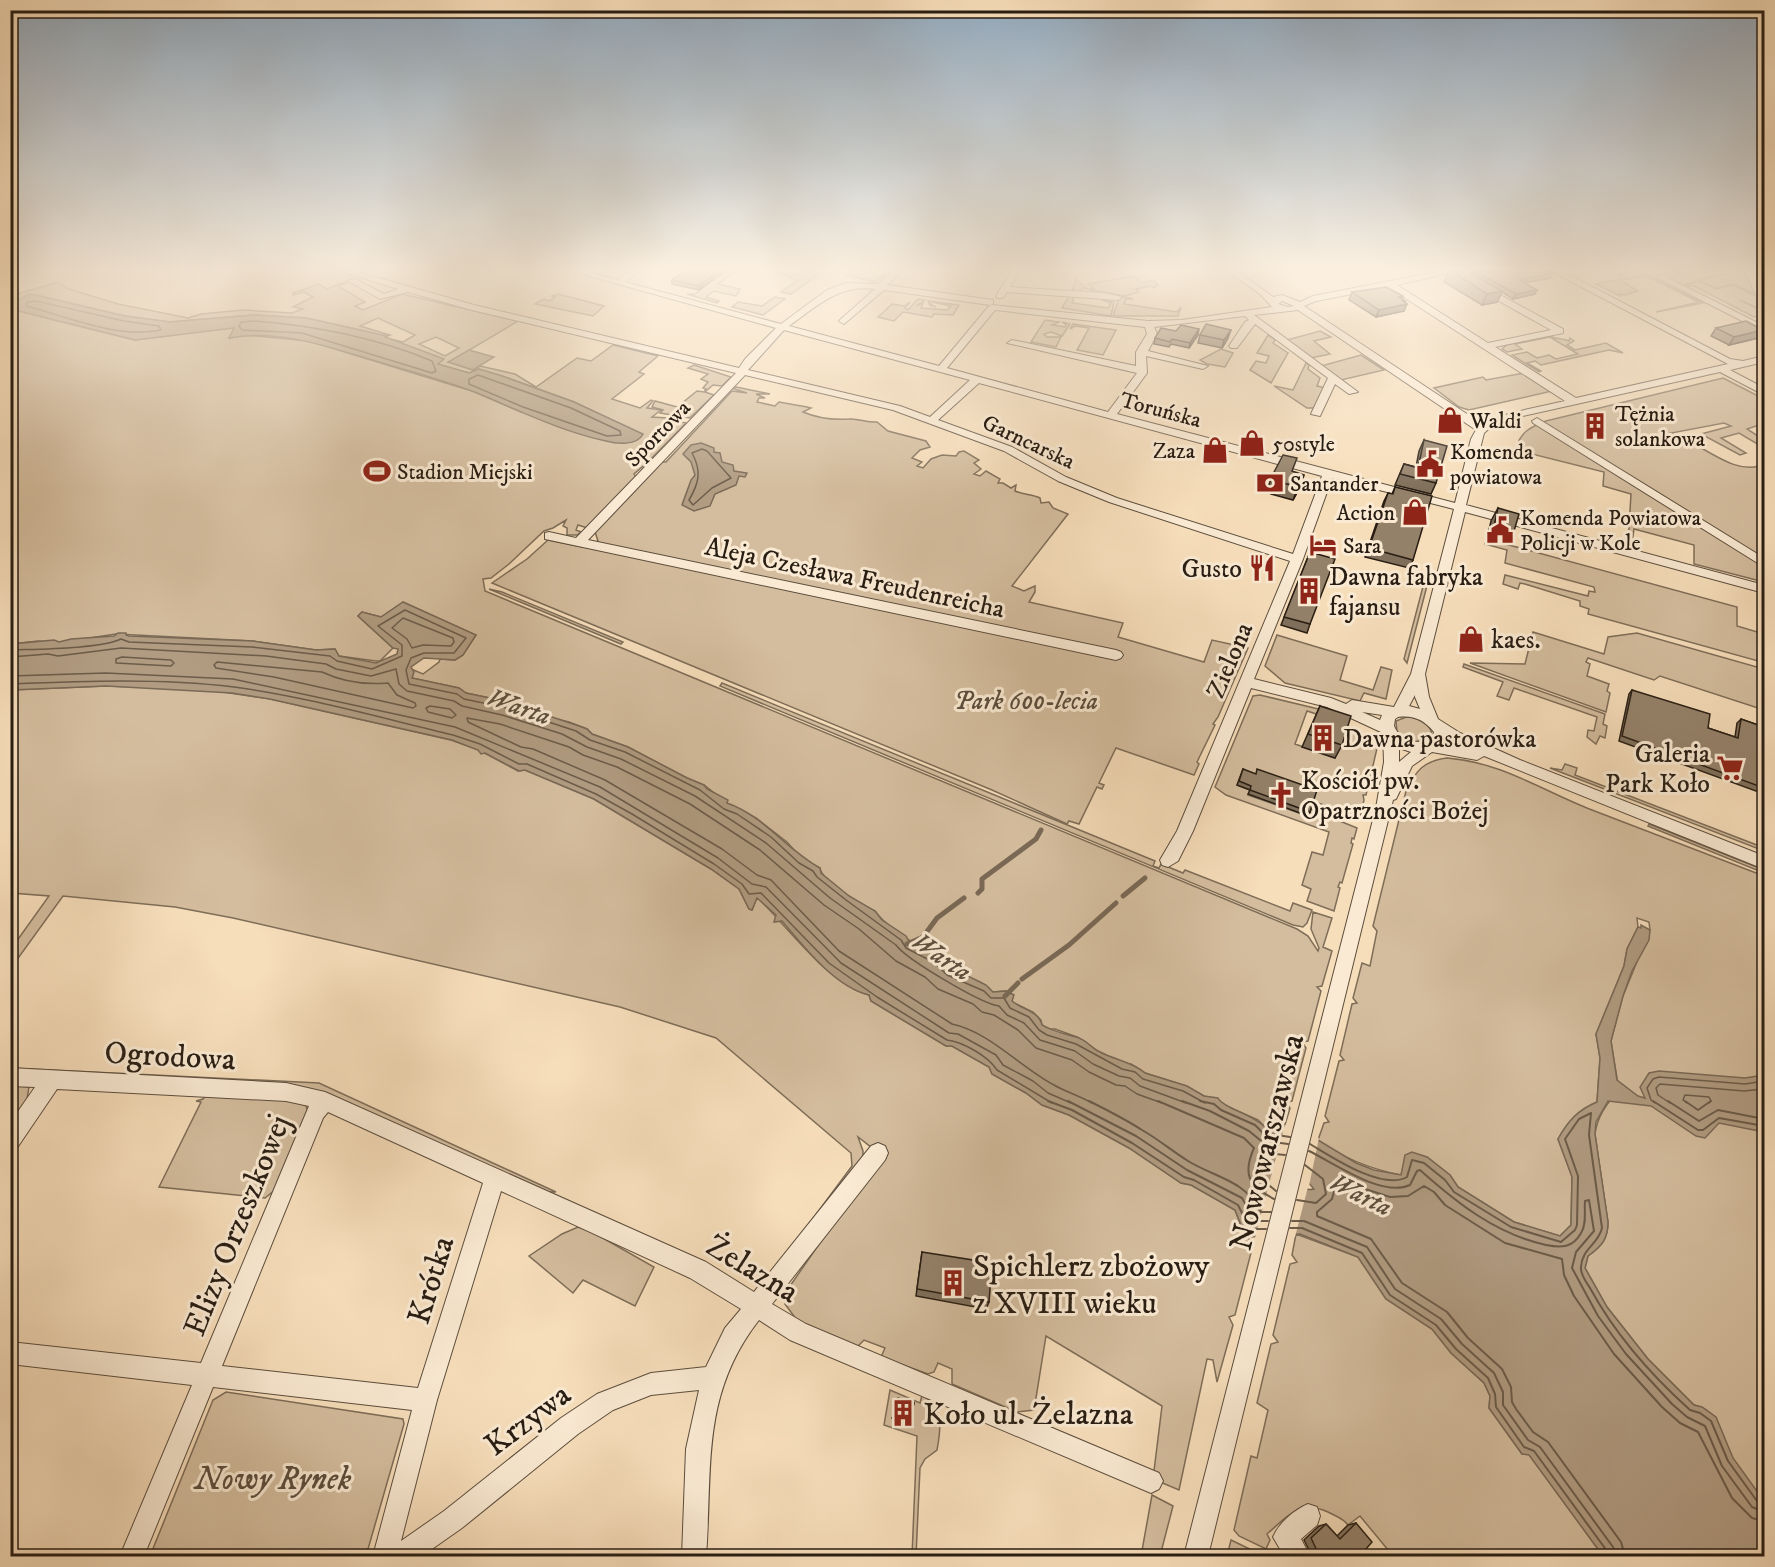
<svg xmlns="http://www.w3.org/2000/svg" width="1775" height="1567" font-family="'IM FELL DW Pica',serif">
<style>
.green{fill:#d4bd9e;stroke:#7e6d58;stroke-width:1.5;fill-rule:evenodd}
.water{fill:#b19c82;stroke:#7a6956;stroke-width:1.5;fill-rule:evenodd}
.pier{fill:#f7debb}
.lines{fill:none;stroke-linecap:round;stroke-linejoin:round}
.shore-far1{stroke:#6c5c4a;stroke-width:1.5}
.shore{stroke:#6c5c4a;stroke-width:2}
.stream{stroke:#7a6956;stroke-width:5}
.minor-casing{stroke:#5c4d3d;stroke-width:2}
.minor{fill:#faead3;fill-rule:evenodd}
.wall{fill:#7f6f5b;stroke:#281d13;stroke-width:1.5}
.shaded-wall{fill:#685a4a;stroke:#281d13;stroke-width:1.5}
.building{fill:#94816a;stroke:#281d13;stroke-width:1.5}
.labels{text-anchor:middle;stroke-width:6;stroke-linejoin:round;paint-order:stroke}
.far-street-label{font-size:22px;fill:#281d13;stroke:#faead3}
.far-poi-label{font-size:22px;fill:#281d13;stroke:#faead3;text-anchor:start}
.poi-label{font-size:26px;fill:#281d13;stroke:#faead3;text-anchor:start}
.street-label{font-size:26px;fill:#281d13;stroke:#faead3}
.park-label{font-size:26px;font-style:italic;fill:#5c4d3d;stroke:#faead3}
.water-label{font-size:27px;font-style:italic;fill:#5f503f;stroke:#faead3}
.near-street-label{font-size:32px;fill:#281d13;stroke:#faead3}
.near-poi-label{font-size:32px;fill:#281d13;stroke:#faead3;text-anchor:start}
.near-park-label{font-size:32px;font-style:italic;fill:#5c4d3d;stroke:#faead3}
</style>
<rect width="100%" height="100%" fill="#f7debb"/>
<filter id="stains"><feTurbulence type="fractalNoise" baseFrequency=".00333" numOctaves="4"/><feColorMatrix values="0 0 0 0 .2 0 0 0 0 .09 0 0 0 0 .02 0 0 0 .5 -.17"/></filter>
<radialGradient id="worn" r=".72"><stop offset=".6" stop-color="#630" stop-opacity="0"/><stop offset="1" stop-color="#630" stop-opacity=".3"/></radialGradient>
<g class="green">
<path d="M725 271H736L718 284 740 289 736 296 714 291 706 297 719 301 717 303 687 294H695Z"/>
<path d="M787 271H823L791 294 781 292 798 280 778 273 804 275Z"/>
<path d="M838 271H891L874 282C861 277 851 279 838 271Z"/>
<path d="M1631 271H1638L1703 303 1656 312 1699 302 1647 276 1620 280 1638 291 1625 295 1619 294 1620 296 1596 284 1622 279 1618 275 1620 274Z"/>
<path d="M1739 271H1744L1755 294 1733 284 1715 288 1698 280Z"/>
<path d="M1134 276 1142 283 1153 280 1158 285 1154 288 1151 286 1136 289 1139 292 1125 296 1082 288 1079 294 1071 293 1076 279 1087 289H1093L1088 284Z"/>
<path d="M347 281 354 284 348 282 338 286 365 302 355 306 363 310 402 294 518 321 449 362 473 370 480 366 515 374 536 387 577 358 591 361 613 345 658 356 639 372 644 374 612 399 640 408 651 400 653 401 647 408 661 410 652 417 669 418 686 423 648 462 634 474 636 477 587 528 578 525 576 530 581 532 577 535H567V528L563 526 566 520 553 528 544 531 509 564 491 578 483 579 485 591 1297 929 1308 936 1318 951 1319 948 1311 929 1313 912 1332 918 1323 947 1332 951 1322 986 1317 987 1321 991 1308 1041 1302 1042 1306 1048 1292 1101 1286 1102 1290 1108 1284 1128 1265 1127 1258 1120 1204 1096 1186 1086 1145 1073 1131 1064 1123 1063 1099 1052 1077 1037 1055 1029H1050L1042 1025 1041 1020 1033 1012 1014 1003 1012 1001 1013 995 1006 991 992 992C984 980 965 977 952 971 945 968 944 962 938 958 922 948 885 927 875 911 863 906 821 880 820 868L802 859 787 842 756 818 727 803 704 785 687 778 628 747 592 734 587 729 569 722 552 718 504 701 466 693 459 688 412 678 411 669 423 674 439 662 440 659 455 660 463 655 476 635 403 602 381 617 362 612 358 616 393 648 380 661H376L339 656 335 649 316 650 253 641 116 634 56 643 38 641 11 644 10 309 135 340 235 327 230 338 246 335 309 341 475 392 521 412 643 435 574 402 502 376 479 369 469 373 437 364 443 359 390 339 403 342 415 335 378 318 360 326 390 335 387 336 306 318 254 315 170 322 125 316 37 295H29L13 304 20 293 59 282 69 289 118 304 188 318 201 314 243 310 292 313 303 309 293 307 313 297 304 292 293 295V293L319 284 327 289ZM436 337 459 348 445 356 419 344Z"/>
<path d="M1699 281 1716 289 1734 285 1764 300V311L1740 300 1764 312V315L1754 317 1694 286H1679Z"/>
<path d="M558 294 604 306 593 316 535 304 544 299 550 301 555 297 552 296Z"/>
<path d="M1069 296 1081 297H1074L1072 303 1108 308 1111 303 1102 300 1114 302 1111 316 1062 308Z"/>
<path d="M775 297 785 299 763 315 732 307 738 302 762 306Z"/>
<path d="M1124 297 1133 299H1126L1124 304 1177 312 1181 307 1178 316H1113L1119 298Z"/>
<path d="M918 299 925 300 916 306 923 303 921 308 947 310 951 306 932 302 930 305 936 307 929 304 928 301 959 305 953 315 934 314 932 317 903 312 894 321 878 317 892 304 904 306 910 302 905 308 908 310Z"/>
<path d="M1045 320 1059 322 1052 325 1065 327 1066 325 1062 322 1070 324 1062 336 1051 332 1044 334 1047 337H1061L1056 347 1031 342Z"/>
<path d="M1073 324 1116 330 1103 355 1077 350 1089 328 1075 326 1070 329Z"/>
<path d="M1320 331 1331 337 1314 341 1330 354 1311 358 1287 340Z"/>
<path d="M1268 335 1275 340 1273 343 1288 353 1271 383 1250 370 1256 361 1266 363 1269 356 1257 353Z"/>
<path d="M1550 336C1557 340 1563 338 1569 341L1570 338 1574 341 1567 345 1575 350 1606 343 1623 353 1609 350 1541 365 1535 361 1527 363 1541 371 1539 372 1512 355 1527 352 1537 358 1549 355 1556 359 1578 354 1550 337 1515 344 1522 349 1507 352 1502 349 1508 344Z"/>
<path d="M1221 349 1233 353 1225 367 1207 364 1200 360Z"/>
<path d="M1361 355 1384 370 1341 380 1321 366Z"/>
<path d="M1306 363 1309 365 1308 369 1320 378 1317 386 1325 388 1316 408H1307L1274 386 1293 390Z"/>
<path d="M694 365 731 377 722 386 713 385 705 392 714 395 690 418 660 413 663 410 652 407 655 401 677 407 697 391 704 392 706 389 703 388 708 382 701 379 708 374 688 368Z"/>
<path d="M1524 373 1552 391 1469 410 1459 407 1434 388 1483 377 1486 380Z"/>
<path d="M1723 378 1764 399V431L1756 426 1747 429 1764 440V448L1739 433 1721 438 1746 453 1740 455 1701 434 1731 426 1724 423 1671 433 1681 439 1691 436 1707 445 1701 448C1718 457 1739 472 1759 466L1764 470V582L1694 564V545L1634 529 1632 543 1628 545 1631 494 1603 486 1604 472 1516 450C1519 432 1531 427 1546 421Z"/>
<path d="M736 387 770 394H756L765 398H759L757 402 775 406 779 402 807 407 811 408 803 412C817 418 834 420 849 419 858 418 867 423 877 422L888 431 926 441 930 447 920 450 912 458 922 462 917 466 923 468 931 459 942 455 956 456 959 452 964 451 979 460 974 463 981 469 974 474 980 476 986 471 1000 479 998 483H1003L1011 488 1016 485 1015 491C1024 495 1032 494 1040 498L1041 503 1049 502 1053 508 1068 514 1012 586 1024 591 1035 586V592L1029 602 1123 623 1118 637 1204 662 1212 640 1248 648 1218 717 1213 724 1215 725 1197 762 1199 764 1194 775 1116 748 1099 783 1104 785 1102 789 1097 787 1079 824 1069 821 1067 824 992 790 492 583 527 559 548 540 582 547 598 541 595 532 662 462H666L732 391 747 393 734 389Z"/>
<path d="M1487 539 1737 607V626L1764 634V652L1758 661 1588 614 1589 609 1580 606V601L1525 584 1520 583 1518 589 1503 584 1505 575 1588 596 1589 591 1595 592 1594 587 1505 563 1507 550 1485 544Z"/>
<path d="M1430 574 1407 663 1404 659 1426 575Z"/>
<path d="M489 589 502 592 623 642 621 644Z"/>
<path d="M1533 632 1604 654 1608 637 1637 633 1764 669V710L1660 676 1654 680 1588 658 1586 662 1590 664 1587 676 1609 684 1607 691 1610 693 1606 712 1470 663 1525 664Z"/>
<path d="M1277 635 1347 656 1340 680 1373 690 1381 667 1392 670 1386 699 1364 693 1360 701 1285 683 1265 666Z"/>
<path d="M1464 664 1605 714 1603 724 1607 726 1605 738 1600 736 1596 744 1587 737 1588 730 1594 731 1597 717 1514 688 1509 700 1497 696 1503 682 1463 667Z"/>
<path d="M722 683 1155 861 1153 866 1159 868 1161 864 1183 873 1185 870 1290 911 1293 903 1312 910 1307 923 1303 927 1293 925 720 686Z"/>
<path d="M106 686 203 689 270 699 451 740 479 750 518 771 525 770 594 799 711 869 739 889 749 909 752 910 757 897C786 925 830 986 869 995L871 1001 946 1046H952L989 1067 992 1074 1026 1093 1042 1105 1069 1115 1129 1148 1181 1183 1191 1185 1235 1210 1242 1228 1253 1245 1235 1315 1229 1317 1233 1325 1217 1382 1213 1360 1207 1359 1179 1490 1153 1479 1162 1406 1046 1336 1034 1410 1017 1412 952 1384V1369L938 1363 934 1372 928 1374 881 1357 885 1348 864 1340 857 1347 799 1323 785 1304 790 1286 881 1155 858 1137 863 1151V1161L785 1256 852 1166 851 1153 716 1038 620 1007 233 918 175 907 63 896 11 968V949L49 896 11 893V690Z"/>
<path d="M1260 695 1331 712 1329 718 1307 711 1295 744 1335 758 1344 729 1379 740 1366 795H1363L1364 800 1360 817 1312 801 1259 774H1242L1237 785 1250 790 1248 795 1305 815 1308 816 1310 809 1357 828 1354 839 1352 838 1351 843 1353 844 1342 883 1340 882 1338 887 1340 888 1334 911 1307 901 1311 889 1302 885 1312 852 1323 855 1329 832 1226 795 1215 787 1253 696Z"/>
<path d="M1409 716C1419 719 1431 723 1432 736L1430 739 1414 742 1397 733 1396 721Z"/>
<path d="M1447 758C1501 762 1543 791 1592 810 1650 832 1707 854 1764 876V1501C1754 1488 1742 1474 1733 1459 1721 1438 1722 1411 1694 1405L1648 1359 1607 1307 1585 1268 1588 1256C1602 1246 1608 1239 1608 1222L1595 1134C1597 1118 1605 1105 1617 1093V1078L1611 1041 1623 996 1650 930 1649 922 1637 918 1638 927 1627 949 1624 966 1596 1034 1600 1058 1597 1102C1578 1110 1568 1121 1558 1139L1572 1176 1571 1225 1560 1236 1514 1222 1458 1187 1450 1175 1427 1157 1404 1167 1401 1175C1370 1169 1344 1159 1318 1140L1324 1123 1329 1122 1325 1116 1339 1061 1344 1060 1340 1055 1352 1004 1357 1003 1353 998 1362 963 1370 966 1377 931 1373 926 1406 791C1416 770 1424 761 1447 758Z"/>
<path d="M1565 764 1577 768 1575 775 1762 847 1764 848V851L1550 768 1562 770Z"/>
<path d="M1649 824 1764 870V873L1648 826Z"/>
<path d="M11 1068 319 1083 556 1192H547L358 1107Z"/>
<path d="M11 1085 29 1087 27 1099 11 1125Z"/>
<path d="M206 1095 294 1097 305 1104 308 1111 275 1190 265 1198 159 1187 201 1102 196 1101 203 1099Z"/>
<path d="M578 1227 594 1233 654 1267 635 1306 583 1280 573 1293 529 1256 562 1234Z"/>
<path d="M1296 1234 1358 1257 1386 1299 1432 1329 1451 1353 1484 1383 1490 1396 1489 1408 1522 1454H1529L1603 1556H1393L1360 1516 1348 1525C1343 1518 1335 1516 1328 1512 1299 1499 1288 1516 1267 1534L1270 1540 1266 1549 1239 1536 1234 1530 1251 1456 1257 1458 1268 1410 1257 1403 1271 1344 1278 1342 1273 1335 1290 1264 1297 1262 1292 1255Z"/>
<path d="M890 1390 920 1403 922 1395C944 1407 941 1429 937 1450L925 1459 920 1468 916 1556H912L917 1436 884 1425Z"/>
<path d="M226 1392 403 1419 404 1424 366 1556H150L213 1400Z"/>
<path d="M1152 1495 1173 1506 1160 1556H1141Z"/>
<path d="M1231 1540 1260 1554V1556H1227Z"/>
</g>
<g class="water">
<path d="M29 294 125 316 170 322 254 315 306 318 387 336 385 337 444 359 438 364 469 373 479 369 502 376 574 402 643 434C637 446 617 444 606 441 562 432 518 410 477 393 439 378 398 368 359 356 317 343 274 330 229 338L234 328 135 340 11 309 17 301Z"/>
<path d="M469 350 494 357 473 370 448 362Z"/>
<path d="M701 443 714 448V452L720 453 722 462 733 465 734 471 747 473 745 477 739 476 736 485 715 494 710 506 694 511 682 505 691 480 695 475 691 462 683 454 691 445Z"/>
<path d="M403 602 476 635 463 655 455 660 424 658 411 667 414 672 412 678 459 688 466 693 504 701 579 726 587 729 592 734 628 747 687 778 704 785 707 789 728 800 727 803C764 816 787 850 820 868L821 873 849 896 875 911 882 920 906 936 910 943 941 958 945 966 951 971H958L986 985 993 992 1006 991 1014 995 1012 1001C1021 1009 1039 1011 1042 1025 1051 1031 1066 1034 1076 1037 1086 1039 1091 1048 1100 1052 1115 1060 1133 1062 1145 1073L1187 1086 1204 1096 1218 1098C1223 1108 1254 1115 1265 1127L1284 1128 1318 1140 1356 1163 1374 1170 1401 1175 1405 1155 1412 1152 1427 1157 1450 1175 1458 1187 1514 1222 1560 1236 1571 1225 1572 1177 1558 1139C1568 1121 1578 1110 1597 1102L1600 1058 1596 1034 1624 966 1627 949 1638 927 1641 928V925L1650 930 1649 940 1632 971 1623 996 1611 1041 1617 1080 1638 1096 1645 1098 1640 1087 1649 1073 1659 1071 1745 1078 1764 1075V1132L1719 1123 1705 1138 1696 1136 1651 1106 1608 1101 1596 1122 1595 1134 1608 1222C1608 1239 1602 1246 1588 1256L1585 1268 1607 1307 1648 1359 1694 1405 1702 1407 1716 1417 1733 1458 1764 1501V1556H1603L1529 1455 1522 1454 1489 1408 1490 1396 1484 1383 1451 1353 1432 1329 1386 1299 1358 1257 1300 1234 1249 1237 1242 1228 1235 1210 1191 1185 1181 1183 1129 1148 1069 1115 1042 1105 1026 1093 992 1074 989 1067 952 1046H946L871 1001 869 995C835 987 804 947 782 921L774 922 776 915 757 898 752 910 749 909 739 889 711 869 594 799 525 770 519 771 485 753 481 754 478 750 452 740 270 699 232 693 106 686 11 690V644L54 640 59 642 71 639 114 636 118 633H126V635L129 636 253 641 316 650 335 649 339 656 376 663 397 654 398 649 393 648 358 616 362 612 381 617ZM1274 1166 1307 1181 1314 1189C1302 1192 1274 1178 1269 1167Z"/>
</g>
<g class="pier">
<path d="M1285 1125 1319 1138 1309 1186 1273 1169Z"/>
<path d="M1273 1169 1308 1187 1295 1237 1255 1238Z"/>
</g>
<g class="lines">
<g class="shore-far1">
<path d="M36 301 124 321 159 326 161 330C117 339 69 317 26 306L27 302Z"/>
<path d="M255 321C317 326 375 337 432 361L436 371 432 373 302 333 242 330 239 326 241 322Z"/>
<path d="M478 375 571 408 620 431 621 435 607 436 523 407 469 384V379Z"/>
<path d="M702 449 707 451 731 478 712 488 693 505 689 500C699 483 702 471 692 453Z"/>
<path d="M403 618 453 638 454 642 451 646 423 645 412 648 407 639 392 628Z"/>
<path d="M10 650C35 649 101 649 121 639L129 642 252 647 330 656 337 661 372 669 402 656V645L378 626 405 610 466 638 454 653H424L411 658 406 670 409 684 457 694 464 699 503 707 576 731 590 740 625 752 700 790 724 809 737 814 771 837 799 863 813 871 817 877 846 900 901 940 906 948 935 963 947 975 984 991 991 998H1004L1010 1008 1029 1017 1039 1030 1047 1035 1076 1044 1122 1069 1135 1072 1143 1079 1183 1091 1205 1103"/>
<path d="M10 657 48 654 58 656 121 648 266 656 326 664 336 669 371 676 396 669 399 684 407 691 454 701 462 706 502 715 562 734 587 747 621 759 695 796 766 843 830 898 896 945C907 960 982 1004 999 1006L1007 1015 1024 1023 1040 1040 1075 1051 1093 1064 1119 1076 1130 1078 1140 1086 1186 1103"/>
<path d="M122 657 171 660 174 663 171 666 116 663V659Z"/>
<path d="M217 662 322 672C343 682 365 685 388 683L397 695 415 703 416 706 413 708 274 677 216 668 214 665Z"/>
<path d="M10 676 106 673 233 679 455 727 600 787 718 858 752 884 766 887 841 963 949 1033 958 1034 996 1055 1003 1065 1033 1081 1048 1093 1071 1103"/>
<path d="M10 684C84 681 160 678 234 687 308 697 381 718 453 735L480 744 519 764H527L596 794 632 814 714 864 742 884 749 894 761 893 829 963 877 997 947 1040C963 1042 988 1056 997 1070L1052 1103"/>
<path d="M430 706 450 709 456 715 452 718 428 712 426 708Z"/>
<path d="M1092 1103C1080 1096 1066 1092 1054 1085 1021 1068 990 1032 952 1024L839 951 771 880 757 875 722 849 605 780 533 749 521 747 468 722 467 718 500 724 569 747 583 755 617 767 690 804 760 850 824 905 859 929 896 961 925 977 938 989 973 1004 982 1012 994 1015 1018 1030 1036 1048 1072 1060 1089 1072 1116 1085 1125 1086 1137 1094 1162 1103"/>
<path d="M1655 1103 1651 1100 1647 1088 1653 1079 1659 1077 1745 1084 1764 1081"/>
<path d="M1670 1103 1658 1095 1656 1088 1660 1084 1744 1091 1764 1089"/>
<path d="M1687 1103 1683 1100 1685 1095 1709 1097 1711 1101 1709 1103"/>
</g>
<g class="shore">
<path d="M1048 1101 1072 1110 1132 1143 1184 1177 1194 1180 1238 1205 1250 1229H1266"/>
<path d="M1068 1101 1136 1136 1187 1170 1242 1198 1255 1221H1268"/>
<path d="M1089 1101C1107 1110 1125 1119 1142 1130 1158 1139 1172 1151 1188 1161 1216 1178 1245 1180 1261 1212H1271"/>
<path d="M1158 1101 1244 1138 1254 1148C1242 1175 1249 1186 1274 1199"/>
<path d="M1182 1101 1210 1111 1249 1131 1260 1140 1288 1144"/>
<path d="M1200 1101 1214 1104 1221 1110 1255 1125 1263 1133 1290 1137"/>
<path d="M1653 1101 1698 1130H1703L1719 1118 1764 1126"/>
<path d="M1668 1101 1699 1121 1718 1110 1764 1119"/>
<path d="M1685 1101 1698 1110 1711 1101"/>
<path d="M1310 1144C1332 1157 1382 1191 1407 1177L1412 1160 1424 1163 1445 1180 1454 1192 1511 1227 1561 1242 1575 1230 1577 1225 1578 1176 1565 1139 1579 1119 1591 1113 1589 1135 1602 1228C1598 1245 1582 1248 1581 1267 1580 1274 1586 1282 1590 1288 1615 1334 1651 1375 1690 1410L1700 1413 1711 1421 1728 1461 1757 1501 1764 1504"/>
<path d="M1309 1151C1334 1163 1382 1198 1410 1185L1417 1171 1420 1170C1457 1203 1496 1234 1546 1245 1561 1248 1573 1248 1581 1233 1587 1224 1584 1211 1585 1201L1589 1200 1594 1231 1576 1252 1572 1268 1598 1316 1626 1354 1672 1404 1687 1417 1705 1426 1722 1466 1752 1507 1764 1512"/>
<path d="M1276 1191 1259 1177 1256 1162 1265 1153 1285 1155"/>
<path d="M1297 1200 1316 1203 1326 1194 1323 1179 1305 1165"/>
<path d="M1292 1221H1304L1367 1247 1395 1289 1441 1319 1462 1344 1494 1373 1503 1392V1405L1528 1440 1540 1447 1613 1547 1616 1556"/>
<path d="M1290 1228H1302L1362 1253 1390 1295 1436 1325 1456 1349 1488 1378 1495 1394 1496 1407 1524 1447 1534 1451 1607 1551 1608 1556"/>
<path d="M1625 1556 1621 1542 1548 1442 1533 1432 1516 1409 1512 1402 1511 1387 1502 1369 1468 1338 1447 1312 1402 1283 1371 1239 1317 1216V1212L1332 1199 1337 1180 1390 1197 1408 1196 1424 1186 1434 1192 1445 1205 1505 1243 1562 1259 1564 1275 1574 1296 1614 1354 1662 1407 1680 1423 1698 1432 1732 1498 1752 1518 1764 1521"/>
</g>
<g class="stream">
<path d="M978 893 982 889V879L1036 839 1041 830"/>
<path d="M1123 896 1145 878"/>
<path d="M907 944 923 937 937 918 964 898"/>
<path d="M1022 979 1069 945 1116 903"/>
<path d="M1005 996 1018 983"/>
</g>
<defs>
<g id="minor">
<path d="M340 271H354L474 305 739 368 745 359 776 328 571 271H585L617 280 630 271H640L625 282 781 324 827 290 846 283 878 284 894 271H903L887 285 993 300V304L990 305 884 290 844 324 839 321 841 319 875 289C839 284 817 306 789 326L939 366 989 306 992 305 1148 321 1182 320 1272 307 1260 294 1227 271H1237L1273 297 1282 295 1300 302 1313 296 1442 271H1459L1397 285 1488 343 1551 330 1479 290 1478 288 1482 285 1563 329V333L1495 347 1576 398 1728 364 1551 271H1562L1730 359 1743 361 1764 356V362L1730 370 1764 388V395L1720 372 1518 417 1492 426 1484 433 1466 505 1764 585V593L1465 512 1425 674 1429 697 1438 719 1460 733 1520 760 1764 856V869L1484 756 1477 760 1432 752 1412 766 1396 799 1393 800 1208 1556H1184L1376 808 1384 762 1383 733 1327 707 1251 688 1193 831 1178 861 1168 867 1162 865 1160 860 1177 831 1290 561 1109 502 1058 481 1004 451 893 410 745 375 588 540 1116 650 1121 652 1123 655 1121 658 1116 660 545 539V533L549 532 576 538 736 373 472 310 408 292 380 299 348 281 355 279 384 294 398 289ZM1388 287 1565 401 1511 413 1482 424 1304 306 1316 301ZM1282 301 1294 306 1288 307 1278 304ZM995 310 1145 327 1147 334 1136 352V366L1012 340 1007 343 1137 373 1108 412 947 368ZM1298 310 1476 430 1471 439 1455 503 1117 414 1147 373 1146 356 1203 369 1208 366 1148 351 1157 334 1154 327 1245 316 1249 320 1245 322 1229 346 1231 348H1237L1255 324 1328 378 1311 414 1320 416 1335 384 1349 394 1358 392 1254 315ZM784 330 970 380 930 417 900 406 748 370ZM979 383 1322 476 1293 554 1117 498 1066 477 1012 447 938 420ZM1332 478 1454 509 1411 674 1394 707 1352 700 1346 704 1331 698 1254 679 1303 559ZM1415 695V697L1420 709 1409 706ZM1362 712 1382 715 1380 720ZM1398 717C1414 715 1424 720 1434 732L1432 740C1418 745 1400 741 1394 726L1395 719ZM1447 739 1464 747 1446 744ZM1399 748 1411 752 1399 762Z"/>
<path d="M939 271H950L946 274Z"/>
<path d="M1012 271H1020L1010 287 1104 293 1122 297 1118 300 1007 292 1003 298H997L996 296Z"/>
<path d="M1675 271H1690L1668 278 1764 326 1756 328 1656 277Z"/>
<path d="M1756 271H1764V275Z"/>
<path d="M1537 418 1764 558V567L1533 423 1532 421Z"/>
<path d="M10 1068 286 1083 325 1092 706 1262 754 1292 871 1146 878 1143 885 1146 888 1153 885 1160 772 1304 806 1324 1159 1473 1163 1481 1159 1489 1151 1493 790 1340 759 1320C700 1396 713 1468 706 1556H682L686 1449 699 1390 651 1395 613 1410 578 1434 462 1528 422 1556H373L412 1410 213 1387 144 1556H120L192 1385 10 1364V1342L201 1363 309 1106 286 1101 57 1089 17 1148 10 1151V1123L35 1087 10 1086ZM328 1112 483 1183 418 1388 222 1366 323 1118ZM501 1191 690 1278 741 1309 725 1328 706 1367 651 1373 597 1394 561 1418 444 1511 401 1541 437 1400Z"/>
<path d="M1308 1504 1317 1507 1320 1516 1317 1525 1301 1539 1310 1556H1284L1273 1537C1279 1523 1294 1510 1308 1504Z"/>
</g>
</defs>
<use href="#minor" class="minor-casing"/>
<use href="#minor" class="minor"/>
</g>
<g class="wall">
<path d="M685 271H725L699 290 672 284V280Z"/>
<path d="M1449 271H1467L1473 274 1474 271 1550 278 1524 283 1535 294 1513 299 1502 292 1497 302 1482 305 1444 282Z"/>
<path d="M1352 292 1402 298 1405 302 1404 311 1376 317 1349 300Z"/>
<path d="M1716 328 1763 330 1758 338 1729 345 1711 336Z"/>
<path d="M1176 331 1198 335 1189 348 1171 344 1169 347 1154 344 1155 338Z"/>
<path d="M1200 335 1228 338 1222 348 1198 343Z"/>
<path d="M1424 440 1436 483 1431 494 1395 485 1404 464 1416 467 1419 451Z"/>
<path d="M1292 471 1300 487 1293 500 1271 494 1273 489 1268 487 1273 474Z"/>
<path d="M1395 487 1413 560 1409 568 1365 557 1384 501 1388 493 1392 494Z"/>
<path d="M1498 508 1514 531 1507 544 1487 539 1491 521Z"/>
<path d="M1310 552V624L1307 633 1281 625Z"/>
<path d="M1632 690 1708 728 1735 737 1737 723 1741 719 1764 727V794L1619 741 1629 694Z"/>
<path d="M1320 706 1342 745 1335 758 1302 747Z"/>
<path d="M1243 769 1310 812 1308 816 1248 794 1250 790 1237 785Z"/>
<path d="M922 1252 989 1302 986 1309 916 1296Z"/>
<path d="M914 1403 909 1423 892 1418 893 1416Z"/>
<path d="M1356 1523 1359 1557 1312 1556 1304 1540 1319 1526 1326 1524 1337 1536 1348 1525Z"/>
</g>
<g class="shaded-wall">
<path d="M719 271H725L699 290 698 286Z"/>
<path d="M1552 273 1550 278 1517 284 1519 280Z"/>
<path d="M1537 290 1535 294 1513 299 1516 294Z"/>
<path d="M1502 291 1497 302 1482 305 1487 294Z"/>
<path d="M1405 301 1404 305 1407 304 1404 311 1376 317 1379 310Z"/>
<path d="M1199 329 1198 335 1189 348 1190 343Z"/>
<path d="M1231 330 1228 338 1222 348 1224 340Z"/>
<path d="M1763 330 1758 338 1729 345 1734 337Z"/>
<path d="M1304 475 1300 487 1293 500 1298 487Z"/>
</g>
<g class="building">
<path d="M685 271H719L698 286 672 280Z"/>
<path d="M1451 271H1467L1502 291 1487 294Z"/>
<path d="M1474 271H1548L1552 273 1519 280 1537 290 1516 294Z"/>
<path d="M1386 287 1403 296 1399 297 1405 301H1403L1407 304 1379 310 1352 292Z"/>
<path d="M1746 321 1763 330 1734 337 1716 328Z"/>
<path d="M1206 324 1231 330 1224 340 1200 335Z"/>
<path d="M1181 325 1199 329 1190 343 1172 339 1170 342 1155 338 1161 328 1176 331Z"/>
<path d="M1424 440 1447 446 1436 483 1400 474 1404 464 1418 468Z"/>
<path d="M1283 455 1297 458 1292 471 1304 475 1298 487 1276 481 1278 476 1273 474Z"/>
<path d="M1395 487 1432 496 1413 560 1369 548 1388 493 1393 494Z"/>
<path d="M1498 508 1519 514 1514 531 1494 526Z"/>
<path d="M1310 552 1335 559 1310 624 1284 617Z"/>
<path d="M1632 690 1710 714 1708 728 1738 738 1741 719 1764 727V788L1622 736Z"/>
<path d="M1320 706 1351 716 1342 745 1308 734Z"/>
<path d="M1243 769 1256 774 1257 769 1317 790 1310 812 1250 790 1251 786 1239 781Z"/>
<path d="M922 1252 992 1263 989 1302 917 1289Z"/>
<path d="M898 1398 914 1403 909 1422 893 1416Z"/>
<path d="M1356 1523 1372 1542 1359 1557H1320L1311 1538 1326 1524 1340 1539Z"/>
</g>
<linearGradient id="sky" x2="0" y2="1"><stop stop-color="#92aabf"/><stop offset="0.55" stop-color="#fbf0e0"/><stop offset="1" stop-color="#fbf0e0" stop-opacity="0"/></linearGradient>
<rect width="1775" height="490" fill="url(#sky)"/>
<defs>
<symbol id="shop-bare" viewBox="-9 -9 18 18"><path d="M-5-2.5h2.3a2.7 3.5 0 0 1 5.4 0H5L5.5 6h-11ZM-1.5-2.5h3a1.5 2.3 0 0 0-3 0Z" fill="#8f2418" stroke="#faead3" stroke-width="2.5" paint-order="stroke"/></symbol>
<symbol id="building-bare" viewBox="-9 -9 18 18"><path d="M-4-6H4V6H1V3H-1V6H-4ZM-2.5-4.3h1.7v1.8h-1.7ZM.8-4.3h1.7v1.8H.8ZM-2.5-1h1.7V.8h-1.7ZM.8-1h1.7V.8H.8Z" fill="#8f2418" stroke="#faead3" stroke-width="2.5" paint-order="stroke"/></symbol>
<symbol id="civic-bare" viewBox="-9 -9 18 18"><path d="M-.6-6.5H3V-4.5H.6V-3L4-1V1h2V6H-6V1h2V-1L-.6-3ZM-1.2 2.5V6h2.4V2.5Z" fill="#8f2418" stroke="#faead3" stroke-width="2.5" paint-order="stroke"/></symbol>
<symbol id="stadium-bare" viewBox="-9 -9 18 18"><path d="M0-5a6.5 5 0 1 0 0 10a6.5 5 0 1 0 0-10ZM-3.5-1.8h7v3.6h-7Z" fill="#8f2418" stroke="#faead3" stroke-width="2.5" paint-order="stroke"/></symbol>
<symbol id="bank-bare" viewBox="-9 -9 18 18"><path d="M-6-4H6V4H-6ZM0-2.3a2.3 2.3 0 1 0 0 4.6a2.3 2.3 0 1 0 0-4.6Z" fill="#8f2418" stroke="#faead3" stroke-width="2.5" paint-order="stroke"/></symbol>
<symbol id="hotel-bare" viewBox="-9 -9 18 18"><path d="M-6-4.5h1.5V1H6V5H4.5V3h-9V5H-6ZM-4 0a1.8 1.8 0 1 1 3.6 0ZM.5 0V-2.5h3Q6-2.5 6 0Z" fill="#8f2418" stroke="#faead3" stroke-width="2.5" paint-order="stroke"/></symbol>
<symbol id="restaurant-bare" viewBox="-9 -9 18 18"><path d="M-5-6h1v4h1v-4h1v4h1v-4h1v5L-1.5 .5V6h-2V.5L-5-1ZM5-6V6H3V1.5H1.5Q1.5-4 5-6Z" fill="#8f2418" stroke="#faead3" stroke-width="2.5" paint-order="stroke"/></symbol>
<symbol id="supermarket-bare" viewBox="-9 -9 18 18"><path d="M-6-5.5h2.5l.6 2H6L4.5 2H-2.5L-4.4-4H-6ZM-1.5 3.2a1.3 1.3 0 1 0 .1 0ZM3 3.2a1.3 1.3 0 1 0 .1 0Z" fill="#8f2418" stroke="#faead3" stroke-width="2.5" paint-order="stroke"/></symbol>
<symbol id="church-bare" viewBox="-9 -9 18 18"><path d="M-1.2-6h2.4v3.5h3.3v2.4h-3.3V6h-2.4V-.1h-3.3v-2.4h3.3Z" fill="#8f2418" stroke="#faead3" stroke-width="2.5" paint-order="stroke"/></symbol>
</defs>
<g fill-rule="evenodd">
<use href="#shop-bare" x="1431" y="401" width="38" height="38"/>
<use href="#building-bare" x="1576" y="407" width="38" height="38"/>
<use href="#shop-bare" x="1233" y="424" width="38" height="38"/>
<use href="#shop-bare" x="1196" y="431" width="38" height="38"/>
<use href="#civic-bare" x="1411" y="445" width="38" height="38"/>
<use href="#stadium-bare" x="358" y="452" width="38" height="38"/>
<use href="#bank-bare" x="1251" y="464" width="38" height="38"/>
<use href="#shop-bare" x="1396" y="493" width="38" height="38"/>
<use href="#civic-bare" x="1481" y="511" width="38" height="38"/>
<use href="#hotel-bare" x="1304" y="526" width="38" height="38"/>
<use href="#restaurant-bare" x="1243" y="549" width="38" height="38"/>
<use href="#building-bare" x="1290" y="572" width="38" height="38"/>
<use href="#shop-bare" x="1452" y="620" width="38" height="38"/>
<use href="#building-bare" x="1304" y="719" width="38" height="38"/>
<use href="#supermarket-bare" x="1711" y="749" width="38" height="38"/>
<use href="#church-bare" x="1262" y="776" width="38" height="38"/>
<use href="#building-bare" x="934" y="1264" width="38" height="38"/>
<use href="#building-bare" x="884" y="1394" width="38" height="38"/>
</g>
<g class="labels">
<g class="far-street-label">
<text transform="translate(1161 409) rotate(15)" y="8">Toruńska</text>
<text transform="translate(657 433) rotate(-46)" y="8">Sportowa</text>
<text transform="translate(1029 441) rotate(25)" y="8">Garncarska</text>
</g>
<g class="far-poi-label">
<text x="1615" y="421">Tężnia<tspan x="1615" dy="25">solankowa</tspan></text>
<text x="1470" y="428">Waldi</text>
<text x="1272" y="451">50style</text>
<text x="1195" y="458" text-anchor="end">Zaza</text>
<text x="1450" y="459">Komenda<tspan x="1450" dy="25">powiatowa</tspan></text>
<text x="397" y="479">Stadion Miejski</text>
<text x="1290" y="491">Santander</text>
<text x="1395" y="520" text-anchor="end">Action</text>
<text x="1520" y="525">Komenda Powiatowa<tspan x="1520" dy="25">Policji w Kole</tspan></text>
<text x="1343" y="553">Sara</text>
</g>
<g class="poi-label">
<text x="1242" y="577" text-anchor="end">Gusto</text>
<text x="1329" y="585">Dawna fabryka<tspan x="1329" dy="30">fajansu</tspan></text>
<text x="1491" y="648">kaes.</text>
<text x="1343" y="747">Dawna pastorówka</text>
<text x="1710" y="762" text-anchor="end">Galeria<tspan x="1710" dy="30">Park Koło</tspan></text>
<text x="1301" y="789">Kościół pw.<tspan x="1301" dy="30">Opatrzności Bożej</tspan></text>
</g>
<g class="street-label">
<text transform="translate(855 577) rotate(12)" y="9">Aleja Czesława Freudenreicha</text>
<text transform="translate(1229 660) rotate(-67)" y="9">Zielona</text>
</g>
<g class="park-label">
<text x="1026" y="709">Park 600-lecia</text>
</g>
<g class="water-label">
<text transform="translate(519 706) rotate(19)" y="9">Warta</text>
<text transform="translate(942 956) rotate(34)" y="9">Warta</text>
<text transform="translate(1361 1194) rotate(26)" y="9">Warta</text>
</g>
<g class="near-street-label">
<text transform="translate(170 1055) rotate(3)" y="11">Ogrodowa</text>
<text transform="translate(1266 1142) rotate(-76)" y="11">Nowowarszawska</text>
<text transform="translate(236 1225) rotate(-68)" y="11">Elizy Orzeszkowej</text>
<text transform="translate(753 1268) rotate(31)" y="11">Żelazna</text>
<text transform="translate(430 1280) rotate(-73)" y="11">Krótka</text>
<text transform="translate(527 1419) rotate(-37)" y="11">Krzywa</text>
</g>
<g class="near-poi-label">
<text x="973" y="1276">Spichlerz zbożowy<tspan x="973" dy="37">z XVIII wieku</tspan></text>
<text x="923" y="1424">Koło ul. Żelazna</text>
</g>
<g class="near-park-label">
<text x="273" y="1489">Nowy Rynek</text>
</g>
</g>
<rect width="1775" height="1567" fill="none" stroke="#f7debb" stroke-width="36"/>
<rect x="12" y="12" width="1751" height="1543" fill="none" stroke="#281d13" stroke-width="3"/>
<rect x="18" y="18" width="1739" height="1531" fill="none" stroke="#281d13" stroke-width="1.5"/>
<rect width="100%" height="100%" filter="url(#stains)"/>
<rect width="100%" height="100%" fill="url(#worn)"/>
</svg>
